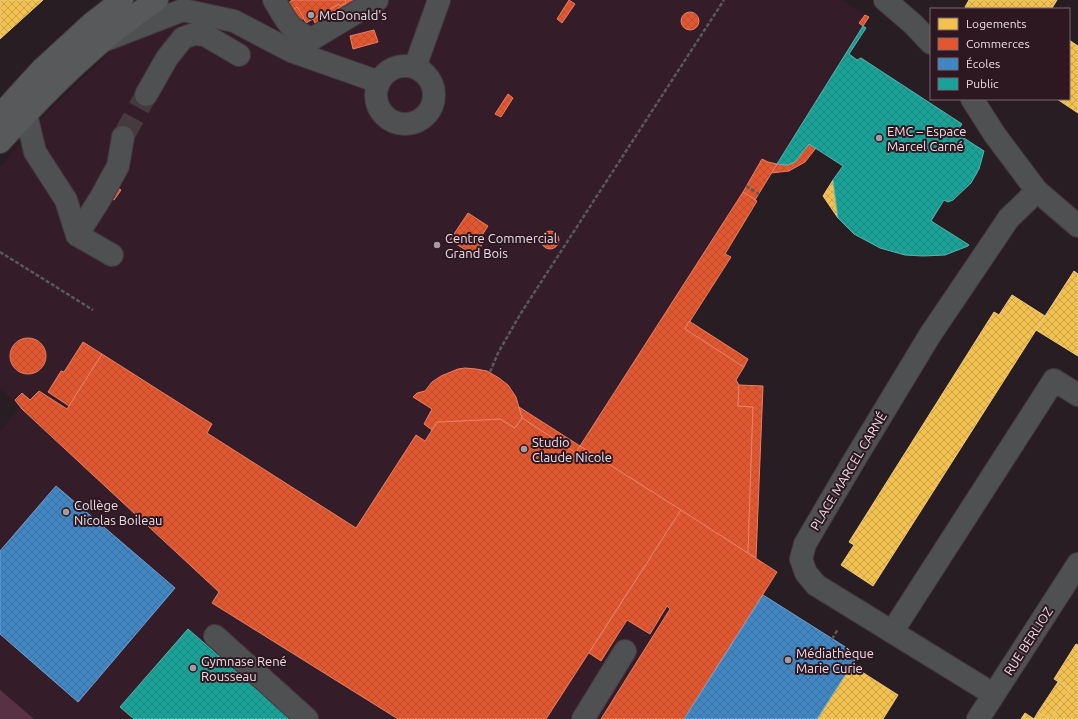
<svg xmlns="http://www.w3.org/2000/svg" width="1078" height="719" font-family="Ubuntu,sans-serif">
<style>
.built{fill:#351c29}
.pitch{fill:#593145}
.homes{fill:url(#homes-cross-hatch);stroke:#f0ca7b}
.shops{fill:url(#shops-cross-hatch);stroke:#e78065}
.schools{fill:url(#schools-cross-hatch);stroke:#73a2cf}
.public{fill:url(#public-cross-hatch);stroke:#57b5af}
.lines{fill:none;stroke-linecap:round;stroke-linejoin:round}
.minor-tunnel{stroke:#463a3f;stroke-width:22;stroke-dasharray:22 11;stroke-linecap:butt}
.minor-casing{stroke:#43393d;stroke-width:24}
.major-casing{stroke:#43393d;stroke-width:24}
.path{stroke:#5a5859;stroke-width:2.5;stroke-dasharray:4 2;stroke-linecap:butt}
.minor{stroke:#4e5051;stroke-width:22}
.major{stroke:#58595a;stroke-width:22}
.poi-dot{fill:#a89aa1;stroke:#2d1822;stroke-width:1.5}
.labels{text-anchor:middle;stroke-width:4;stroke-linejoin:round;paint-order:stroke}
.poi-label{font-size:13px;fill:#eddee5;stroke:#2d1822;text-anchor:start}
.street-label{font-size:13px;fill:#eddee5;stroke:#2d1822}
</style>
<defs>
<pattern id="homes-cross-hatch" width="8" height="8" patternUnits="userSpaceOnUse"><rect width="8" height="8" fill="#f2c14e"/><path d="M0 0l8 8M0 8l8-8" fill="none" stroke="#c7a24c"/></pattern>
<pattern id="shops-cross-hatch" width="8" height="8" patternUnits="userSpaceOnUse"><rect width="8" height="8" fill="#e4572e"/><path d="M0 0l8 8M0 8l8-8" fill="none" stroke="#b55135"/></pattern>
<pattern id="schools-cross-hatch" width="8" height="8" patternUnits="userSpaceOnUse"><rect width="8" height="8" fill="#3f88c5"/><path d="M0 0l8 8M0 8l8-8" fill="none" stroke="#427098"/></pattern>
<pattern id="public-cross-hatch" width="8" height="8" patternUnits="userSpaceOnUse"><rect width="8" height="8" fill="#17a398"/><path d="M0 0l8 8M0 8l8-8" fill="none" stroke="#25867f"/></pattern>
</defs>
<rect width="100%" height="100%" fill="#281d22"/>
<path class="built" d="M177 0H842L869 17 755 199 725 254 731 257 685 329 744 367 736 380 739 385 763 386 756 558 719 535 601 719H0V431L20 407 0 388V167L49 110 111 52 134 33Z"/>
<path class="pitch" d="M0 690 34 719H0Z"/>
<g class="homes">
<path d="M0 0H43L0 39Z"/>
<path d="M969 0H1057L1052 8 1053 9H967L965 7Z"/>
<path d="M1069 40 1078 46V113L1057 99H1069Z"/>
<path d="M833 180 838 218 823 196Z"/>
<path d="M1074 271 1078 274V356L1036 330Z"/>
<path d="M1012 295 1045 316 873 586 841 565 854 545 849 542 994 312 999 315Z"/>
<path d="M1076 644 1078 645V719H1051L1070 689 1054 679Z"/>
<path d="M851 665 898 695 883 719H817Z"/>
<path d="M1058 682 1070 689 1051 719H1049L1038 712Z"/>
<path d="M1038 712 1049 719H1021L1025 713 1034 719Z"/>
</g>
<g class="shops">
<path d="M292 0H345L346 3 340 6 339 4 306 23 297 7 292 11 287 4Z"/>
<path d="M357 0 316 25 313 19 339 4 340 6 346 3 345 0Z"/>
<path d="M569 0 575 4 562 23 557 19Z"/>
<path d="M297 7 304 18 298 22 292 11Z"/>
<circle cx="690" cy="21" r="9"/>
<path d="M865 15 869 17 863 26 859 23Z"/>
<path d="M374 30 378 42 353 49 350 36Z"/>
<path d="M508 94 513 98 501 117 495 114Z"/>
<path d="M809 144 816 148 805 162 789 171 771 173 777 164 787 165 795 162Z"/>
<path d="M762 159 768 162 777 164 755 200 743 192Z"/>
<path d="M112 185 121 190 114 200 105 195Z"/>
<path d="M743 192 757 201 725 254 731 257 685 329 744 367 736 380 739 385 738 406 753 407 748 553 580 446Z"/>
<path d="M468 213 488 226 479 240 483 243 475 256 450 240Z"/>
<circle cx="550" cy="240" r="9"/>
<path d="M689 321 748 359 744 367 685 329Z"/>
<circle cx="28" cy="356" r="18"/>
<path d="M83 342 102 354 69 406 48 392 61 371 64 372Z"/>
<path d="M102 354 212 424 207 433 356 528 416 435 425 441 437 422 500 419 515 428 522 418 576 453 580 446 681 510 546 719H398L212 603 219 592 22 409 15 400 22 393 30 400 39 391 67 409Z"/>
<path d="M465 368 476 369 487 371 499 378 508 385 516 397 522 418 515 428 500 419 437 422 432 430 424 424 432 409 413 397 417 393 425 391 432 382 441 376 458 369Z"/>
<path d="M739 385 763 386 756 558 748 553 753 407 738 406Z"/>
<path d="M519 407 580 446 576 453 522 418Z"/>
<path d="M681 510 777 572 684 719H601L670 609 667 606 650 634 627 620 601 661 589 653Z"/>
</g>
<g class="schools">
<path d="M56 486 175 588 78 702 0 634V551Z"/>
<path d="M763 595 858 655 817 719H684Z"/>
</g>
<g class="public">
<path d="M863 26 866 28 849 54 857 60 861 58 962 124 956 133 984 151 979 169 971 183 953 200 948 202 944 200 931 221 969 245 968 246 945 255 923 256 905 255 880 248 854 234 838 218 833 180 843 166 809 144 795 162 787 165 777 164Z"/>
<path d="M188 629 291 719H134L120 707Z"/>
</g>
<g class="lines">
<path class="minor-tunnel" d="M123 137 146 95"/>
<defs>
<g id="minor">
<path d="M274 0C287 21 288 29 312 39L377 0"/>
<path d="M885 0 913 24 931 43"/>
<path d="M108 39 183 10 234 21 291 51 379 82"/>
<circle cx="405" cy="95" r="29"/>
<path d="M415 67 439 0"/>
<path d="M146 95 167 58 183 38 194 34 205 35 239 55"/>
<path d="M972 99 995 135 1037 191 1078 226"/>
<path d="M26 114 35 152 66 200 77 235 112 255"/>
<path d="M77 235 100 199 118 166 123 137"/>
<path d="M892 632 1054 380 1078 395"/>
<path d="M215 636 307 719"/>
<path d="M993 694 816 585 806 573 801 559 805 544 852 464 930 335 1009 218 1037 191"/>
<path d="M583 719 625 651"/>
<path d="M978 719 1078 564"/>
</g>
<g id="major">
<path d="M0 115 42 69 91 24 122 0"/>
<path d="M0 142C48 90 98 39 157 0"/>
</g>
</defs>
<use href="#minor" class="minor-casing"/>
<use href="#major" class="major-casing"/>
<g class="path">
<path d="M746 186 759 194"/>
<path d="M0 252 93 310"/>
<path d="M490 372 498 353 521 313 724 0"/>
<path d="M832 639 838 629"/>
</g>
<use href="#minor" class="minor"/>
<use href="#major" class="major"/>
</g>
<g class="poi-dot">
<circle cx="311" cy="15" r="4"/>
<circle cx="879" cy="138" r="4"/>
<circle cx="437" cy="245" r="4"/>
<circle cx="524" cy="449" r="4"/>
<circle cx="66" cy="512" r="4"/>
<circle cx="788" cy="660" r="4"/>
<circle cx="193" cy="668" r="4"/>
</g>
<g class="labels">
<g class="poi-label">
<text x="319" y="20">McDonald's</text>
<text x="887" y="136">EMC – Espace<tspan x="887" dy="15">Marcel Carné</tspan></text>
<text x="445" y="243">Centre Commercial<tspan x="445" dy="15">Grand Bois</tspan></text>
<text x="532" y="447">Studio<tspan x="532" dy="15">Claude Nicole</tspan></text>
<text x="74" y="510">Collège<tspan x="74" dy="15">Nicolas Boileau</tspan></text>
<text x="796" y="658">Médiathèque<tspan x="796" dy="15">Marie Curie</tspan></text>
<text x="201" y="666">Gymnase René<tspan x="201" dy="15">Rousseau</tspan></text>
</g>
<g class="street-label">
<text transform="translate(848 471) rotate(-59)" y="5">PLACE MARCEL CARNÉ</text>
<text transform="translate(1028 641) rotate(-57)" y="5">RUE BERLIOZ</text>
</g>
</g>
<rect x="930" y="8" width="140" height="92" fill="#2d1822" stroke="#7a6770"/>
<rect x="938" y="18" width="20" height="12" fill="#f2c14e" stroke="#7a6770"/>
<text x="966" y="28" font-size="12" fill="#eddee5">Logements</text>
<rect x="938" y="38" width="20" height="12" fill="#e4572e" stroke="#7a6770"/>
<text x="966" y="48" font-size="12" fill="#eddee5">Commerces</text>
<rect x="938" y="58" width="20" height="12" fill="#3f88c5" stroke="#7a6770"/>
<text x="966" y="68" font-size="12" fill="#eddee5">Écoles</text>
<rect x="938" y="78" width="20" height="12" fill="#17a398" stroke="#7a6770"/>
<text x="966" y="88" font-size="12" fill="#eddee5">Public</text>
</svg>
